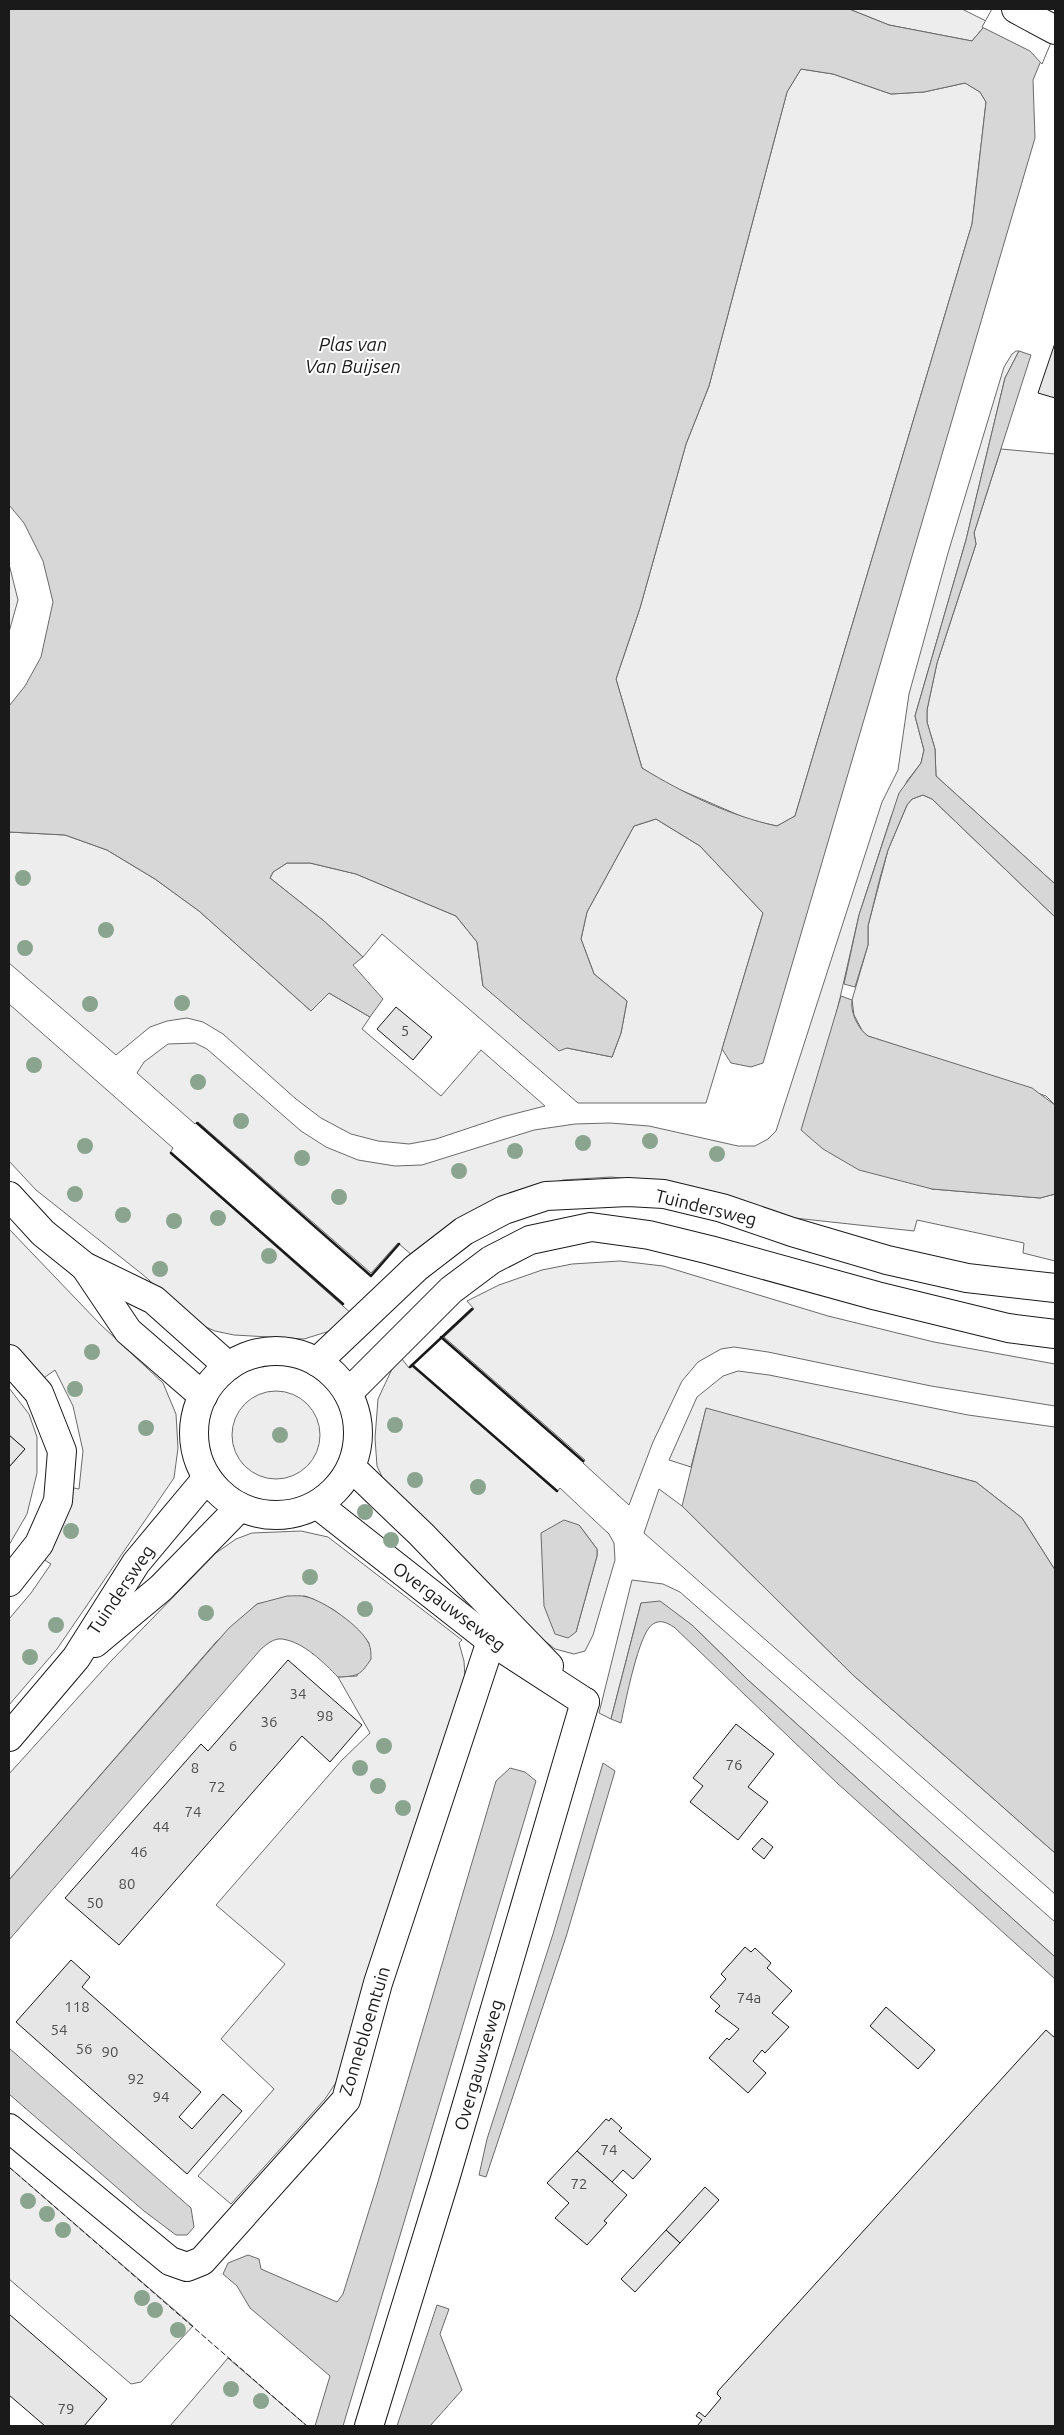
<svg xmlns="http://www.w3.org/2000/svg" width="1064" height="2435" font-family="Ubuntu,sans-serif">
<style>
.built{fill:#ededed;stroke:#6a6a6a;fill-rule:evenodd}
.water{fill:#d7d7d7;stroke:#6a6a6a;fill-rule:evenodd}
.pier{fill:#fff;stroke:#6a6a6a}
.building{fill:#e6e6e6;stroke:#1a1a1a}
.lines{fill:none;stroke-linecap:round;stroke-linejoin:round}
.street-casing{stroke:#1a1a1a;stroke-width:30}
.secondary-casing{stroke:#1a1a1a;stroke-width:30}
.street{stroke:#fff;stroke-width:28}
.secondary{stroke:#fff;stroke-width:28}
.fence{stroke:#1a1a1a;stroke-width:1;stroke-dasharray:6 2.5;stroke-linecap:butt}
.wall{stroke:#1a1a1a;stroke-width:2.5}
.tree{fill:#8aa48f}
.labels{text-anchor:middle;stroke-width:4;stroke-linejoin:round;paint-order:stroke}
.number-label{font-size:15px;fill:#4d4d4d}
.street-label{font-size:18px;fill:#1a1a1a;stroke:#fff}
.water-label{font-size:19px;font-style:italic;fill:#1a1a1a;stroke:#fff}
</style>
<rect width="100%" height="100%" fill="#fff"/>
<g class="built">
<path d="M849 9H962L988 22 972 41 889 25Z"/>
<path d="M801 69 833 74 891 94 924 92 965 83 980 92 986 102 972 224 795 816 777 826 750 820 669 785 642 768 616 679 640 608 686 444 709 386 787 92Z"/>
<path d="M1016 351H1019L1005 378 966 540 915 716 924 750 921 763 907 781 891 817 859 915 832 1033 802 1130 932 1189 1040 1198 1055 1194V1261L1023 1253 1024 1243 917 1220 914 1231 785 1217 667 1183 611 1177 563 1180 505 1197 413 1256 398 1243 371 1273 198 1122 195 1124 137 1073 144 1062 168 1044 195 1043 207 1049 301 1131 326 1147 358 1160 395 1166 422 1165 534 1130 575 1124 610 1123 649 1126 738 1146H755L768 1139 776 1131 882 802 898 770 909 694 948 553 1004 367 1012 354Z"/>
<path d="M1001 449 1055 454V884L936 776 935 749 927 722V710L937 663 976 544 974 533Z"/>
<path d="M9 564 18 600 9 632Z"/>
<path d="M923 795 932 799 1055 917V1105L1046 1096 868 1036 863 1032 854 1015 852 1000 868 945V926L888 850 907 805 912 799Z"/>
<path d="M656 819 700 846 763 913 706 1103H578L382 934 363 957 324 921 270 878 273 872 287 863H310L356 874 456 916 477 942 483 986 567 1048 612 1057 621 1033 627 1001 594 974 581 939 587 912 634 826Z"/>
<path d="M9 832 65 835 107 850 155 879 199 911 311 1011 329 993 370 1017 362 1029 441 1096 481 1050 545 1106 502 1117 436 1139 409 1144 378 1141 351 1134 321 1118 296 1099 223 1034 203 1022 187 1018 167 1021 150 1027 116 1055 9 963Z"/>
<path d="M9 1004 173 1148 170 1153 352 1314 333 1330 304 1339 234 1335 215 1331 201 1325 142 1274 36 1190 9 1161Z"/>
<path d="M9 1229 100 1324 163 1383 176 1414 178 1448 174 1478 57 1649 9 1705V1619L31 1593 51 1564 38 1556 64 1486 79 1489 83 1451 73 1406 55 1370 41 1380 9 1344Z"/>
<path d="M620 1261 663 1266 828 1316 934 1342 1055 1364V1406L931 1386 768 1352 734 1347 721 1349 698 1362 682 1381 653 1442 629 1505 583 1463 585 1460 444 1337 474 1309 467 1301 499 1285 542 1270 572 1264Z"/>
<path d="M402 1359 409 1368 413 1366 557 1492 560 1488 609 1534 614 1543 615 1560 593 1635 585 1651 574 1654 555 1649 531 1630 384 1481 377 1466 375 1438 378 1399 392 1369ZM579 1525 597 1549V1556L576 1632Z"/>
<path d="M738 1371 769 1375 968 1415 1055 1427V1570L1022 1518 976 1482 706 1409 691 1467 669 1460 697 1397 723 1376Z"/>
<path d="M9 1388 29 1414 37 1437V1473L27 1514 9 1545V1467L25 1449 9 1435Z"/>
<circle cx="276" cy="1435" r="44"/>
<path d="M659 1489 682 1506 853 1675 1055 1853V1894L644 1533Z"/>
<path d="M301 1531 328 1537 462 1640 459 1643 464 1661 465 1678 351 2060 325 2099 231 2204 198 2176 274 2089 221 2039 285 1964 216 1905 342 1760 370 1733 338 1677 357 1676 369 1643 355 1627 334 1610 313 1599 305 1596 257 1604 216 1642 9 1880V1774L111 1661 216 1553 236 1539 252 1533Z"/>
<path d="M632 1580 663 1584 680 1592 1055 1922V1957L748 1680 692 1625 641 1603 611 1719 599 1713Z"/>
<path d="M9 2167 193 2326 141 2382 131 2384 9 2279Z"/>
<path d="M228 2358 307 2426H170Z"/>
</g>
<g class="water">
<path d="M9 9H849L889 25 972 41 988 22 1055 9V27L1033 80 1035 138 763 1063 751 1067 731 1063 722 1049 763 913 700 846 656 819 634 826 587 912 581 939 594 974 627 1001 621 1033 612 1057 567 1048 559 1051 483 986 477 942 456 916 356 874 310 863H287L273 872 270 878 324 921 363 957 353 965 383 999 370 1017 329 993 311 1011 199 911 155 879 107 850 65 835 9 832V706L25 686 41 657 53 602 43 561 24 523 9 505ZM801 69 833 74 891 94 924 92 965 83 980 92 986 102 972 224 795 816 777 826C730 816 683 793 642 768L616 679 640 608 686 444 709 386 787 92Z"/>
<path d="M1019 351 1031 355 974 533 976 544 937 663 927 710V722L935 749 936 776 1055 884V917L932 799 923 795 912 799 907 805 888 850 880 878 868 926V945L855 987 844 984 859 915 899 793 921 763 924 750 915 716 966 540 1005 378Z"/>
<path d="M841 996 852 1000C850 1012 858 1029 868 1036L1032 1088 1055 1105V1194L1040 1198 932 1189 859 1170 823 1149 801 1130Z"/>
<path d="M706 1408 976 1482 1022 1518 1055 1570V1853L853 1675 682 1506Z"/>
<path d="M564 1520 579 1525 597 1549V1556L576 1632 568 1638 555 1634 544 1606 541 1533Z"/>
<path d="M287 1596C294 1596 301 1595 307 1597 324 1601 362 1627 369 1644 371 1648 371 1655 371 1659 360 1676 358 1676 338 1677 324 1663 304 1642 282 1639 274 1638 267 1644 261 1649L9 1940V1880L229 1628 257 1604Z"/>
<path d="M660 1601 692 1625 748 1680 1055 1957V1979L837 1783 674 1627C667 1623 661 1619 653 1624 639 1631 625 1704 621 1723L611 1719 641 1603Z"/>
<path d="M603 1763 615 1771 566 1937 486 2177 479 2175 487 2139 553 1934Z"/>
<path d="M510 1768 525 1772 536 1781 343 2426H315L330 2376 250 2308 237 2286 223 2274 228 2263 248 2255 259 2259 261 2269 337 2302 343 2294 377 2185 496 1781Z"/>
<path d="M9 2048 191 2208 194 2227 187 2235H176L144 2211 9 2094Z"/>
<path d="M437 2305 449 2309 440 2334 462 2390 430 2426H397Z"/>
</g>
<path class="pier" d="M992 9H1055V33L1042 64 1030 51 982 27Z"/>
<g class="building">
<path d="M1055 343V398L1038 393Z"/>
<path d="M396 1007 432 1037 413 1060 377 1029Z"/>
<path d="M9 1435 25 1449 9 1467Z"/>
<path d="M288 1660 362 1725 330 1762 302 1736 119 1945 65 1898 201 1744 208 1751Z"/>
<path d="M736 1724 774 1754 748 1787 768 1802 738 1840 690 1802 703 1786 693 1778Z"/>
<path d="M762 1838 773 1847 764 1859 752 1849Z"/>
<path d="M745 1947 751 1952 755 1948 771 1963 767 1968 792 1991 772 2013 789 2027 765 2053 762 2050 753 2061 766 2073 748 2093 709 2058 727 2038 729 2040 739 2029 715 2011 720 2006 710 1997 726 1979 721 1974Z"/>
<path d="M71 1960 90 1977 82 1987 201 2092 179 2117 192 2129 223 2094 242 2111 187 2174 16 2022Z"/>
<path d="M886 2007 935 2050 918 2069 870 2026Z"/>
<path d="M1046 2030 1055 2038V2426H697L702 2420 696 2416 699 2412 705 2417 721 2398 717 2394 718 2391Z"/>
<path d="M611 2118 622 2128 619 2131 651 2159 633 2179 623 2170 612 2182 577 2151 606 2119 609 2121Z"/>
<path d="M577 2151 627 2195 604 2221 607 2223 587 2245 555 2218 569 2203 547 2183Z"/>
<path d="M705 2187 719 2200 680 2243 666 2230Z"/>
<path d="M666 2230 680 2243 635 2292 621 2279Z"/>
<path d="M9 2314 107 2399 84 2426H45L9 2395Z"/>
</g>
<g class="lines">
<defs>
<g id="street">
<path d="M1016 9 1055 30"/>
<path d="M9 1359 39 1393 62 1451 58 1501 39 1544 9 1582"/>
<path d="M352 1468 421 1534 549 1666"/>
<path d="M318 1505 491 1641 585 1702"/>
<path d="M9 2128 170 2261 187 2267 202 2261 346 2100 378 1983 491 1641"/>
<path d="M369 2426 445 2179 585 1702"/>
</g>
<g id="secondary">
<path d="M9 1196 43 1233 84 1266 154 1300 228 1366"/>
<path d="M85 1267 128 1331 203 1396"/>
<circle cx="276" cy="1433" r="82"/>
<path d="M317 1362 416 1268 464 1231 504 1210 546 1196 628 1192 664 1194 722 1208 792 1232 887 1260 967 1278 1055 1288"/>
<path d="M348 1393 451 1290 491 1260 530 1240 591 1227 649 1235 710 1250 877 1296 1008 1328 1055 1334"/>
<path d="M95 1643 161 1588 240 1507"/>
<path d="M9 1737 76 1658 136 1563 207 1478"/>
</g>
</defs>
<use href="#street" class="street-casing"/>
<use href="#secondary" class="secondary-casing"/>
<use href="#street" class="street"/>
<use href="#secondary" class="secondary"/>
<path class="fence" d="M9 2167 307 2426"/>
<g class="wall">
<path d="M197 1123 371 1276 399 1244"/>
<path d="M171 1153 343 1304"/>
<path d="M441 1337 583 1461"/>
<path d="M412 1365 557 1491"/>
<path d="M410 1367 472 1309"/>
</g>
</g>
<g class="tree">
<circle cx="23" cy="878" r="8"/>
<circle cx="106" cy="930" r="8"/>
<circle cx="25" cy="948" r="8"/>
<circle cx="182" cy="1003" r="8"/>
<circle cx="90" cy="1004" r="8"/>
<circle cx="34" cy="1065" r="8"/>
<circle cx="198" cy="1082" r="8"/>
<circle cx="241" cy="1121" r="8"/>
<circle cx="650" cy="1141" r="8"/>
<circle cx="583" cy="1143" r="8"/>
<circle cx="85" cy="1146" r="8"/>
<circle cx="515" cy="1151" r="8"/>
<circle cx="717" cy="1154" r="8"/>
<circle cx="302" cy="1158" r="8"/>
<circle cx="459" cy="1171" r="8"/>
<circle cx="75" cy="1194" r="8"/>
<circle cx="339" cy="1197" r="8"/>
<circle cx="123" cy="1215" r="8"/>
<circle cx="218" cy="1218" r="8"/>
<circle cx="174" cy="1221" r="8"/>
<circle cx="269" cy="1256" r="8"/>
<circle cx="160" cy="1269" r="8"/>
<circle cx="92" cy="1352" r="8"/>
<circle cx="75" cy="1389" r="8"/>
<circle cx="395" cy="1425" r="8"/>
<circle cx="146" cy="1428" r="8"/>
<circle cx="280" cy="1435" r="8"/>
<circle cx="415" cy="1480" r="8"/>
<circle cx="478" cy="1487" r="8"/>
<circle cx="365" cy="1512" r="8"/>
<circle cx="71" cy="1531" r="8"/>
<circle cx="391" cy="1540" r="8"/>
<circle cx="310" cy="1577" r="8"/>
<circle cx="365" cy="1609" r="8"/>
<circle cx="206" cy="1613" r="8"/>
<circle cx="56" cy="1625" r="8"/>
<circle cx="30" cy="1657" r="8"/>
<circle cx="384" cy="1746" r="8"/>
<circle cx="360" cy="1768" r="8"/>
<circle cx="378" cy="1786" r="8"/>
<circle cx="403" cy="1808" r="8"/>
<circle cx="28" cy="2201" r="8"/>
<circle cx="47" cy="2214" r="8"/>
<circle cx="63" cy="2230" r="8"/>
<circle cx="142" cy="2298" r="8"/>
<circle cx="155" cy="2310" r="8"/>
<circle cx="178" cy="2330" r="8"/>
<circle cx="231" cy="2389" r="8"/>
<circle cx="261" cy="2401" r="8"/>
</g>
<g class="labels">
<g class="number-label">
<text x="405" y="1036">5</text>
<text x="298" y="1699">34</text>
<text x="325" y="1721">98</text>
<text x="269" y="1727">36</text>
<text x="233" y="1751">6</text>
<text x="734" y="1770">76</text>
<text x="195" y="1773">8</text>
<text x="217" y="1792">72</text>
<text x="193" y="1817">74</text>
<text x="161" y="1832">44</text>
<text x="139" y="1857">46</text>
<text x="127" y="1889">80</text>
<text x="95" y="1908">50</text>
<text x="749" y="2003">74a</text>
<text x="77" y="2012">118</text>
<text x="59" y="2035">54</text>
<text x="84" y="2054">56</text>
<text x="110" y="2057">90</text>
<text x="136" y="2084">92</text>
<text x="161" y="2102">94</text>
<text x="609" y="2155">74</text>
<text x="579" y="2189">72</text>
<text x="66" y="2414">79</text>
</g>
<g class="street-label">
<text transform="translate(706 1208) rotate(14)" y="6">Tuindersweg</text>
<text transform="translate(121 1590) rotate(-56)" y="6">Tuindersweg</text>
<text transform="translate(449 1607) rotate(37)" y="6">Overgauwseweg</text>
<text transform="translate(365 2031) rotate(-73)" y="6">Zonnebloemtuin</text>
<text transform="translate(479 2065) rotate(-74)" y="6">Overgauwseweg</text>
</g>
<g class="water-label">
<text x="353" y="351">Plas van<tspan x="353" dy="22">Van Buijsen</tspan></text>
</g>
</g>
<rect width="1064" height="2435" fill="none" stroke="#1a1a1a" stroke-width="20"/>
</svg>
